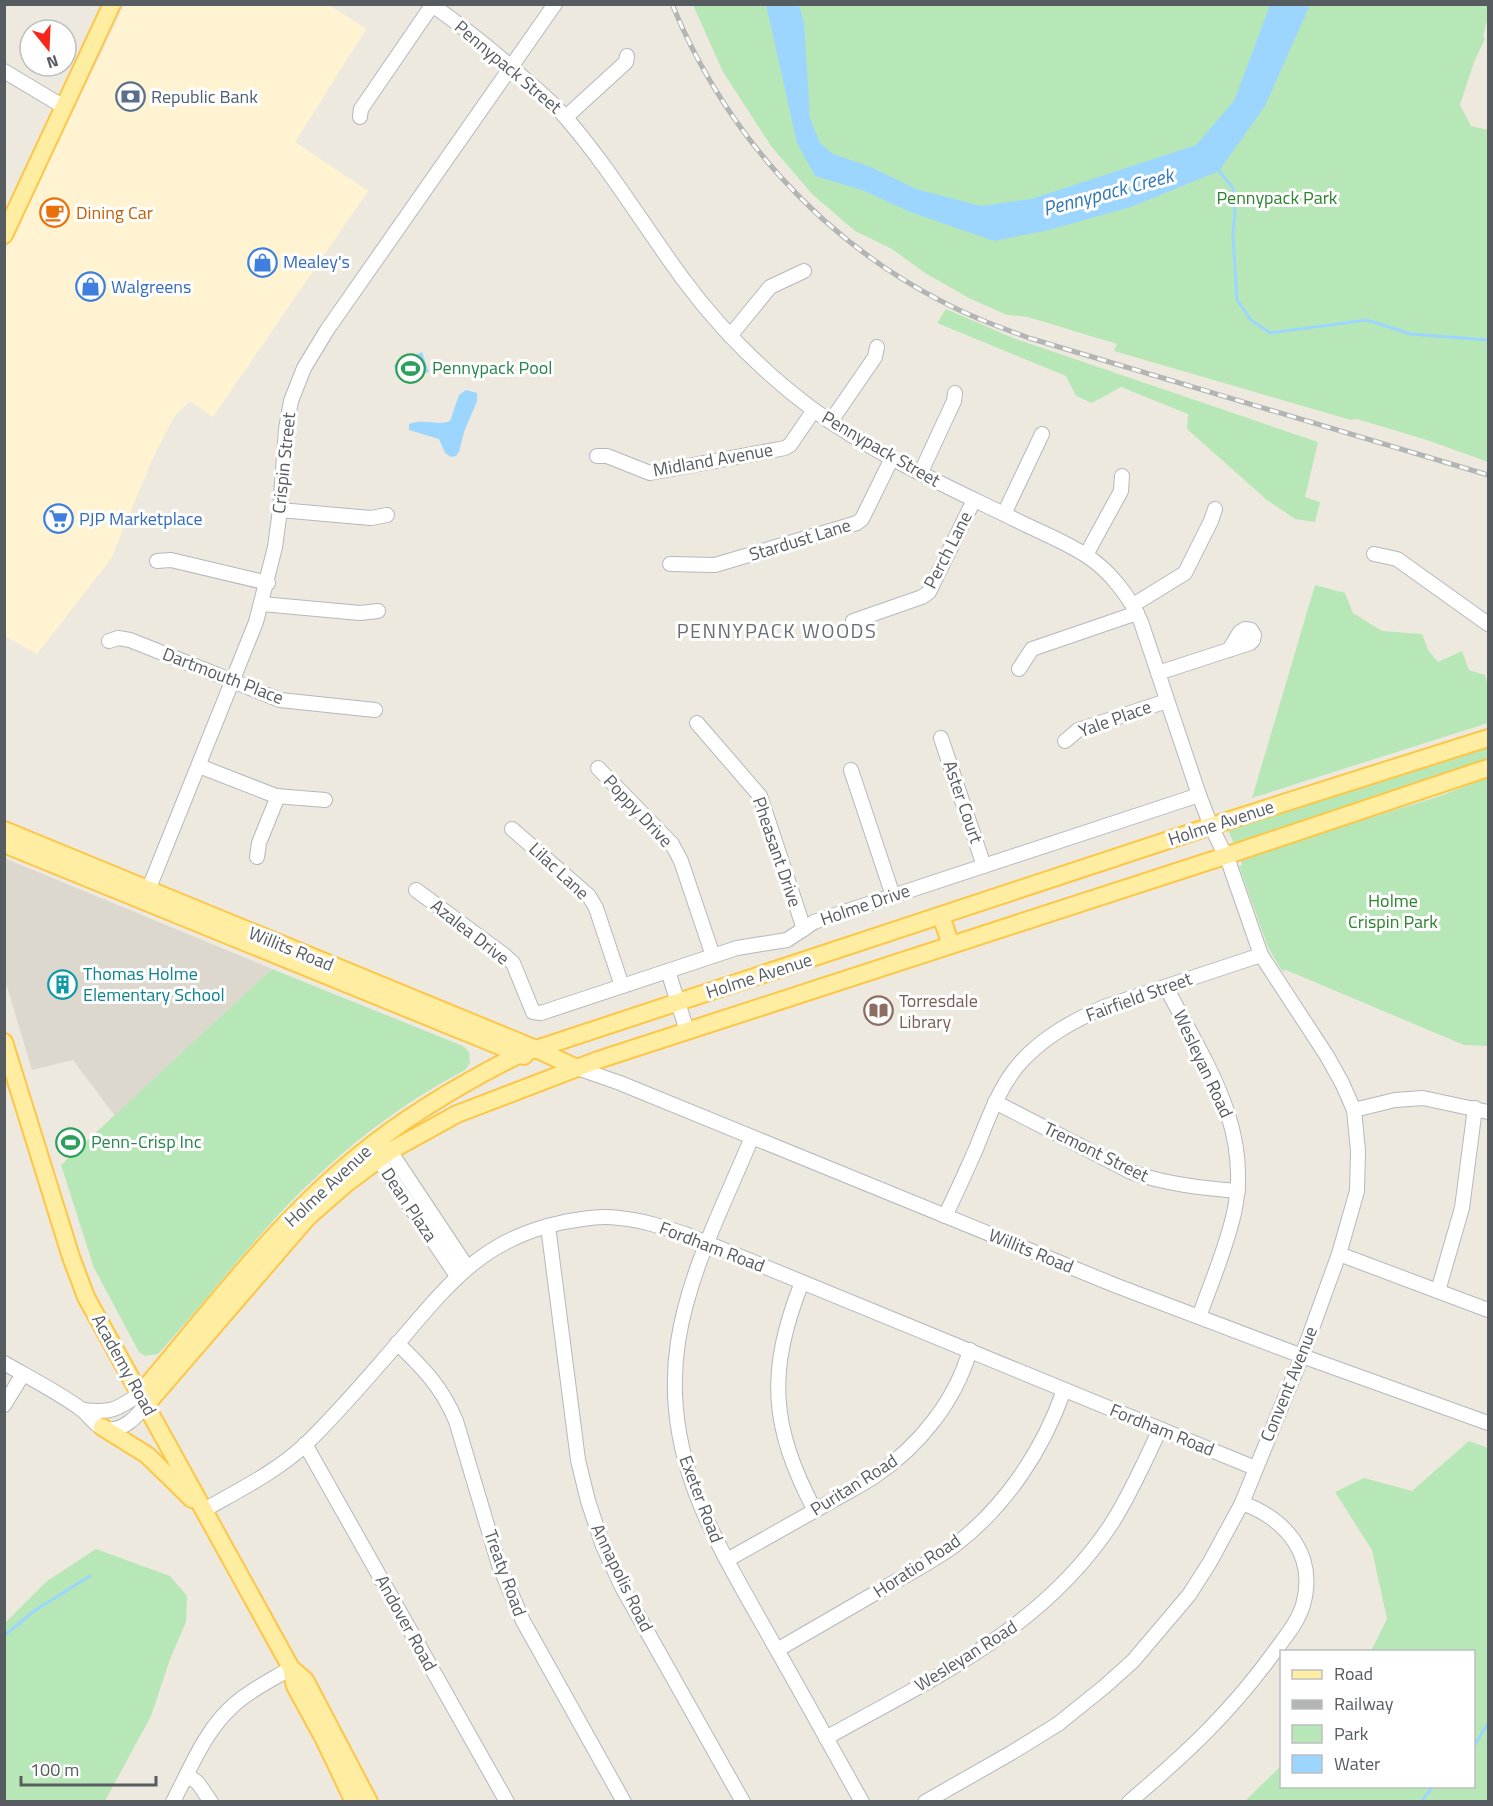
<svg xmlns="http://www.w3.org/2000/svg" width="1493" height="1806" font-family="'Titillium Web',sans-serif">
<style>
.commercial{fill:#fff3d1}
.education{fill:#dcd8cd}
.green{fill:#b8e7b7}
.water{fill:#9cd6ff}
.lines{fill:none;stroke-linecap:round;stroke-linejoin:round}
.stream{stroke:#9cd6ff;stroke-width:3}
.minor-casing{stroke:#b4b8bd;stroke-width:16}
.major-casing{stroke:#fdc646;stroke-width:20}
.minor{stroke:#fff;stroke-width:14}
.major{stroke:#ffeea1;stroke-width:16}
.rail-casing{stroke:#b3b4b4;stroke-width:5}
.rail{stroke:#fff;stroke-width:3;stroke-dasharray:9;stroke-linecap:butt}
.labels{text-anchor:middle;stroke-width:6;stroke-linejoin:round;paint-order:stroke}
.street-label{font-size:18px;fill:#575c61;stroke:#fff}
.service-label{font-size:18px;fill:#4e5e75;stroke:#fff;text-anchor:start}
.park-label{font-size:18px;fill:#2d842e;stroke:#fff}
.food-label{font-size:18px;fill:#c56008;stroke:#fff;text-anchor:start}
.shop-label{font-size:18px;fill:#366cbe;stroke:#fff;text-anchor:start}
.leisure-label{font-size:18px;fill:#27864d;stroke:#fff;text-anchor:start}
.culture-label{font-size:18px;fill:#0d838f;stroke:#fff;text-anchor:start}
.education-label{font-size:18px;fill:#785e54;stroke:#fff;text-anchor:start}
.water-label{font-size:20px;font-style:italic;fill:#3177b9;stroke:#fff}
.neighbourhood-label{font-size:20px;letter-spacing:1.5px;fill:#686e73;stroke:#fff}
</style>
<rect width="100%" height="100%" fill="#ede9de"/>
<path class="commercial" d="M125 5H329L366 29 295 142 368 191 213 417 190 401 175 415 152 460 111 559 37 654 5 636 4 253Z"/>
<path class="education" d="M4 858 272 969 115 1116 73 1060 32 1070 5 980Z"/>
<g class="green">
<path d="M693 5H1488V17L1483 36 1485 39 1474 62 1460 105 1471 126 1488 130V462L1427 440 1357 419 1351 420 1114 351 1117 344 1028 317 1007 315 969 298 925 273 892 249 855 231 812 194 771 146 723 72Z"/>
<path d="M946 309 1013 338 1318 442 1305 497 1320 502 1315 522 1295 519 1267 500 1187 429 1188 414 1121 387 1092 403 1076 396 1066 376 937 323Z"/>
<path d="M1315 585 1345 593 1353 613 1382 631 1422 634 1428 650 1438 662 1462 651 1469 670 1485 675 1488 687V723L1252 798Z"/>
<path d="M1488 743V762L1235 846 1227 828Z"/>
<path d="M1488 778V1046L1464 1045 1286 970 1282 971 1268 947 1239 866 1242 865 1240 858 1437 797Z"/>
<path d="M272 969 463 1046 469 1052 470 1063 465 1070C396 1106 334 1156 281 1212 238 1258 200 1308 158 1354L145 1356 139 1352 94 1268 61 1165Z"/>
<path d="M1469 1441 1488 1448V1801H1245L1281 1766 1282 1786H1474V1652L1371 1651 1387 1619 1372 1550 1335 1492 1364 1478 1412 1491Z"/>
<path d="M96 1549 170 1576 187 1596 186 1622 170 1659 151 1716 105 1801H5V1623L47 1581Z"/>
</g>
<g class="water">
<path d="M766 5H799L804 23 810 118 820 143 833 154 871 167 916 189 981 206 1031 199 1196 145 1234 101 1270 5H1310L1265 106 1219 171 1131 207 1049 230 994 241 910 212 862 190 815 176 797 143Z"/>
<path d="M422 352 429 372 398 378 394 365Z"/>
<path d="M466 390 477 393V401L464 432 459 452 456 456 451 457 445 453 439 439 409 430V424C424 418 440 426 450 421L459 395Z"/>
</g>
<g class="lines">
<g class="stream">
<path d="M1218 170 1233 188 1235 212 1233 235 1237 300 1251 320 1270 333 1367 320 1411 334 1488 340"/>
<path d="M4 1636 34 1611 90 1576"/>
<path d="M1474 1746 1488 1723"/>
<path d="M1421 1802 1433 1786"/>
</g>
<defs>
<g id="minor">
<path d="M431 4C459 24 485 44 511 67 530 84 550 99 567 119 610 169 644 226 683 279 720 329 765 374 815 411 878 456 949 487 1018 521 1040 532 1066 542 1087 556 1110 571 1130 597 1141 622L1199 795 1211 826 1229 863 1261 955 1327 1056 1342 1083 1354 1110 1358 1151 1357 1191 1339 1254 1302 1356 1242 1503 1210 1562 1189 1595 1133 1661 1104 1687 1058 1724 1011 1753 925 1802"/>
<path d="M4 71 64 107"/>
<path d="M360 117 361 109 433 4"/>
<path d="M566 117 626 62 627 56"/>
<path d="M730 336 770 287 804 271"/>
<path d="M831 421 875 357 877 347"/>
<path d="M597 456H607L650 473 785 448 790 445 814 410"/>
<path d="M921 472 954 401 955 393"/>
<path d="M280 510 371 518 387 515"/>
<path d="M1004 514 1042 434"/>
<path d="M1374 554 1397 559 1488 624"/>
<path d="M1086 555 1121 491 1122 476"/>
<path d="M157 561 171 560 268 583"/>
<path d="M670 564 715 565 857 523 862 519 892 458"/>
<path d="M262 604 360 613 378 611"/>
<path d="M1133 605 1185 573 1211 521 1215 509"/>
<path d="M853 621 922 597 929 592 974 500"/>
<path d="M109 641 118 638 130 640 280 700 375 710"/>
<path d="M1019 669 1032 649 1137 613"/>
<path d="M1158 673 1250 643 1253 640 1254 635 1251 630 1245 629 1240 632 1229 650"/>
<path d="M697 723 760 796 804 929"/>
<path d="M941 738 984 866"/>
<path d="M1065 741 1078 730 1167 701"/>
<path d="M199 766 276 796 325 800"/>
<path d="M598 768 672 844 681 861 713 956"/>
<path d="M851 770 893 896"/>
<path d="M512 829 589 896 596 908 622 986"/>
<path d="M257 857 259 843 278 796"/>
<path d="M416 890 504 955 513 963 533 1012 541 1013 737 948 787 940 814 922 826 918 1199 795"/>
<path d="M145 898 256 622 275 547 280 510 286 429 291 401 304 368 327 330 555 4"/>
<path d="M668 971 687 1031"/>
<path d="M1166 987C1203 1059 1253 1128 1234 1213 1226 1249 1211 1283 1199 1317"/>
<path d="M577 1068 620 1083 1117 1286 1302 1356 1488 1423"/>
<path d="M995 1102 1131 1172C1166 1184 1201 1188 1238 1191"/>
<path d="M1354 1110 1395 1100 1423 1098 1488 1112"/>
<path d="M752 1137C725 1203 689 1270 678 1342 660 1459 719 1546 773 1643 803 1695 832 1749 862 1802"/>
<path d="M383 1147 390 1151 467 1267"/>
<path d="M377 1149 378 1159 457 1276"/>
<path d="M945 1216C956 1194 966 1171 976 1149 988 1119 999 1087 1020 1063 1043 1037 1073 1021 1104 1007L1261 955"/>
<path d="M548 1226 578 1460 588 1501 603 1546 622 1587 743 1802"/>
<path d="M1339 1254 1488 1310"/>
<path d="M802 1282C767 1372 770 1425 815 1511"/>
<path d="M1438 1291 1462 1208 1475 1108"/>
<path d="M397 1343C423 1368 442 1387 456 1421L499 1565 523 1621 624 1802"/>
<path d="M4 1363C30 1378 58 1392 81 1409 90 1416 95 1427 107 1429 124 1431 136 1417 146 1405"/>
<path d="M4 1405 23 1374"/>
<path d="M83 1410C112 1413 116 1410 140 1394"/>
<path d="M305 1444 507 1802"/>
<path d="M204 1510C239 1490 278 1471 307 1443 340 1411 369 1376 399 1342 449 1283 484 1238 564 1222 582 1219 601 1215 619 1218 641 1220 663 1227 685 1234L1255 1468"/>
<path d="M727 1560C759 1542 791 1524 823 1506 840 1496 858 1487 875 1476 919 1446 955 1402 970 1350"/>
<path d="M777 1650C813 1629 849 1608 884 1588 908 1574 933 1561 955 1545 1006 1506 1043 1450 1064 1390"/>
<path d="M826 1738C933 1678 1043 1629 1112 1523 1131 1493 1145 1461 1160 1429"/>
<path d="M187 1775 198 1783 211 1802"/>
<path d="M173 1802C191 1767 206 1728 236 1703 252 1689 273 1679 291 1668"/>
<path d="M1129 1802C1186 1754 1231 1712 1275 1651 1285 1637 1298 1622 1303 1605 1317 1555 1286 1519 1242 1503"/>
</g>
<g id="major">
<path d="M4 235 112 4"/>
<path d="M4 830 536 1049 577 1068"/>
<path d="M4 844 524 1056"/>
<path d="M941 916 951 945"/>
<path d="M4 1042 71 1257 86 1297 291 1668 295 1686 324 1739 354 1802"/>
<path d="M140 1394C209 1313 274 1225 357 1157 406 1116 461 1084 518 1055L1211 826 1488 738"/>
<path d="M146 1405 308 1217 347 1183 390 1151 457 1114 598 1060 1225 856 1488 768"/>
<path d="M102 1427 147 1455 192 1499"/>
<path d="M291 1668 305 1680 369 1802"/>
</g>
</defs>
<use href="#minor" class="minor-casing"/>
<use href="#major" class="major-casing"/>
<use href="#minor" class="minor"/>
<use href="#major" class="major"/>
<defs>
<path id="rail" d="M672 4C724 131 819 238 941 301 969 316 999 327 1029 338L1488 475"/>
</defs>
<use href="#rail" class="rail-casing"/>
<use href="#rail" class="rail"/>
</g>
<defs>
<symbol id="bank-ring" viewBox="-11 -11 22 22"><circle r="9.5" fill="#fff" stroke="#5c6f8a" stroke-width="1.5"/><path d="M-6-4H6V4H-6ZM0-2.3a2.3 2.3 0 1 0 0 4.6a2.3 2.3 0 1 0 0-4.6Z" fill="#5c6f8a"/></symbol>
<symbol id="cafe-ring" viewBox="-11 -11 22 22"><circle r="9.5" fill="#fff" stroke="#e8710a" stroke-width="1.5"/><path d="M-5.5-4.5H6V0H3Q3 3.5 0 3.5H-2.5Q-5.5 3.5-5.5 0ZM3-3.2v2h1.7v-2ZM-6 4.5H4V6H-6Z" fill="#e8710a"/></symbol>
<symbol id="shop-ring" viewBox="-11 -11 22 22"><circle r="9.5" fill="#fff" stroke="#3f7fe0" stroke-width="1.5"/><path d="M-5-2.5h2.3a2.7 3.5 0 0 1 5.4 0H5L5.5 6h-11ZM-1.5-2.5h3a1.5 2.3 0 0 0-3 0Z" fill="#3f7fe0"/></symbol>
<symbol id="stadium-ring" viewBox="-11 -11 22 22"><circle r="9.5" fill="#fff" stroke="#2e9e5b" stroke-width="1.5"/><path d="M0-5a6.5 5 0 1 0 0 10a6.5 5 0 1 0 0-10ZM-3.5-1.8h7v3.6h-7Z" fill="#2e9e5b"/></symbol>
<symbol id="supermarket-ring" viewBox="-11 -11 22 22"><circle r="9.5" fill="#fff" stroke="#3f7fe0" stroke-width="1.5"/><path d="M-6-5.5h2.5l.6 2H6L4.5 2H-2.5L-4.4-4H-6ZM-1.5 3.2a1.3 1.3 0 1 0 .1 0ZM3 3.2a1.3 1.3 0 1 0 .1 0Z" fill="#3f7fe0"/></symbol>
<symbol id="building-ring" viewBox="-11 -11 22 22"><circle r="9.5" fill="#fff" stroke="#0f9aa8" stroke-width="1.5"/><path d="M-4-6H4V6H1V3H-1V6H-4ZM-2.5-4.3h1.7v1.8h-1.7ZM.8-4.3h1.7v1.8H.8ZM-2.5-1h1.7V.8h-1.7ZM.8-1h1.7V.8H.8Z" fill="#0f9aa8"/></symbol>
<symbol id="library-ring" viewBox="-11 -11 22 22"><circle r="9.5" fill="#fff" stroke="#8d6e63" stroke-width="1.5"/><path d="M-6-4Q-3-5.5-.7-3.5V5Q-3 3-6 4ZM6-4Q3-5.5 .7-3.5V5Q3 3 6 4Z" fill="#8d6e63"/></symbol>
</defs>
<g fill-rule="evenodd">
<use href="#bank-ring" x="114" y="80" width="33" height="33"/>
<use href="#cafe-ring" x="38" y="196" width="33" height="33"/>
<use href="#shop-ring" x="246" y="246" width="33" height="33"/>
<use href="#shop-ring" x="74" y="270" width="33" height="33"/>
<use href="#stadium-ring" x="394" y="352" width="33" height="33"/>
<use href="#supermarket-ring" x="42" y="502" width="33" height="33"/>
<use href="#building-ring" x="46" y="968" width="33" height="33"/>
<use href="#library-ring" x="862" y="994" width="33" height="33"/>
<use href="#stadium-ring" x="54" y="1126" width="33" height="33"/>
</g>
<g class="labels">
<g class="street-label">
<text transform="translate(508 67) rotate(40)" y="6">Pennypack Street</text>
<text transform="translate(881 449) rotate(30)" y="6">Pennypack Street</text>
<text transform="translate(713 460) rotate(-10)" y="6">Midland Avenue</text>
<text transform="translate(284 463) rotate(-84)" y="6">Crispin Street</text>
<text transform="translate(800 540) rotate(-17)" y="6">Stardust Lane</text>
<text transform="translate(948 550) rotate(-63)" y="6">Perch Lane</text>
<text transform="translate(223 676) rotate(21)" y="6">Dartmouth Place</text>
<text transform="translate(1115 719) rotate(-20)" y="6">Yale Place</text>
<text transform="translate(963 802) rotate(71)" y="6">Aster Court</text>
<text transform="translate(638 811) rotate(47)" y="6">Poppy Drive</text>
<text transform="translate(1221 823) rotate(-18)" y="6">Holme Avenue</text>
<text transform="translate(777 852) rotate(71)" y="6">Pheasant Drive</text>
<text transform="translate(559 871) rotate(43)" y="6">Lilac Lane</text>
<text transform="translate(865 905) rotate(-19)" y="6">Holme Drive</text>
<text transform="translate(470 932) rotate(38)" y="6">Azalea Drive</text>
<text transform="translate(291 949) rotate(22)" y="6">Willits Road</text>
<text transform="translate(759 976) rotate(-18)" y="6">Holme Avenue</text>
<text transform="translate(1139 997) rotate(-20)" y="6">Fairfield Street</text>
<text transform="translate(1203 1064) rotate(65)" y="6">Wesleyan Road</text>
<text transform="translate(1096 1152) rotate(26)" y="6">Tremont Street</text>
<text transform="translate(328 1186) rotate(-43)" y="6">Holme Avenue</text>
<text transform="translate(409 1205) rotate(56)" y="6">Dean Plaza</text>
<text transform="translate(712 1247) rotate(21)" y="6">Fordham Road</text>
<text transform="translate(1031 1251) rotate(22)" y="6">Willits Road</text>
<text transform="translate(124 1365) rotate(61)" y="6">Academy Road</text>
<text transform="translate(1289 1384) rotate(-68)" y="6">Convent Avenue</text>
<text transform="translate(1162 1430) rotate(22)" y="6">Fordham Road</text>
<text transform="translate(854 1485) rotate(-32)" y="6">Puritan Road</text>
<text transform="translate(701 1499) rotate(69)" y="6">Exeter Road</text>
<text transform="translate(917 1566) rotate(-33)" y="6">Horatio Road</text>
<text transform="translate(505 1573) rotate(70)" y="6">Treaty Road</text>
<text transform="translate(622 1578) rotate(64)" y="6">Annapolis Road</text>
<text transform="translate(406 1623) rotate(61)" y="6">Andover Road</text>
<text transform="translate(966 1656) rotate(-32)" y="6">Wesleyan Road</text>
</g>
<g class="service-label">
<text x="151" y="103">Republic Bank</text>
</g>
<g class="park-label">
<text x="1277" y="204">Pennypack Park</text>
<text x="1393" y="907">Holme<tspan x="1393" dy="21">Crispin Park</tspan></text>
</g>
<g class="food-label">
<text x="76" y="219">Dining Car</text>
</g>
<g class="shop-label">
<text x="283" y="268">Mealey's</text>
<text x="111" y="293">Walgreens</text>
<text x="79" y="525">PJP Marketplace</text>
</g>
<g class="leisure-label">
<text x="432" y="374">Pennypack Pool</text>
<text x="91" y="1148">Penn-Crisp Inc</text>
</g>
<g class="culture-label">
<text x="83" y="980">Thomas Holme<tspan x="83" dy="21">Elementary School</tspan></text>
</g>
<g class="education-label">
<text x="899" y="1007">Torresdale<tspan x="899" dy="21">Library</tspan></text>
</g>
<g class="water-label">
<text transform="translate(1108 192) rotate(-15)" y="7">Pennypack Creek</text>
</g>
<g class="neighbourhood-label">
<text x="777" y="638">PENNYPACK WOODS</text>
</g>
</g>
<rect width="1493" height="1806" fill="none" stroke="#575c61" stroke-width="12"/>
<rect x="1280" y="1650" width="195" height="138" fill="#ffffff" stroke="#bcbec0" stroke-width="1.5"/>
<rect x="1292" y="1670" width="30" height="9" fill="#ffeea1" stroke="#bcbec0" stroke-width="1.5"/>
<text x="1334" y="1680" font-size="18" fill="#575c61">Road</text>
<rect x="1292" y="1700" width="30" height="9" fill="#b3b4b4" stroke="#bcbec0" stroke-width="1.5"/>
<text x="1334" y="1710" font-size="18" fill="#575c61">Railway</text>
<rect x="1292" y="1725" width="30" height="18" fill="#b8e7b7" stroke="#bcbec0" stroke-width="1.5"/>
<text x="1334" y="1740" font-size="18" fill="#575c61">Park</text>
<rect x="1292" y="1755" width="30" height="18" fill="#9cd6ff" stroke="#bcbec0" stroke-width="1.5"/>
<text x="1334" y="1770" font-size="18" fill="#575c61">Water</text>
<g transform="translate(48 48) rotate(162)"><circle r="28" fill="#ffffff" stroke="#bcbec0" stroke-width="1.5"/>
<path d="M0-4.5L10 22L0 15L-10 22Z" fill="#f82519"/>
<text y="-9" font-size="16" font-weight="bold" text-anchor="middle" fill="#575c61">N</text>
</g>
<path d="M21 1776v9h135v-9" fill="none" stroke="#575c61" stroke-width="3"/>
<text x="30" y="1776" font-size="18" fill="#575c61" stroke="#ffffff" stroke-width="4.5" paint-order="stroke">100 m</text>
</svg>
